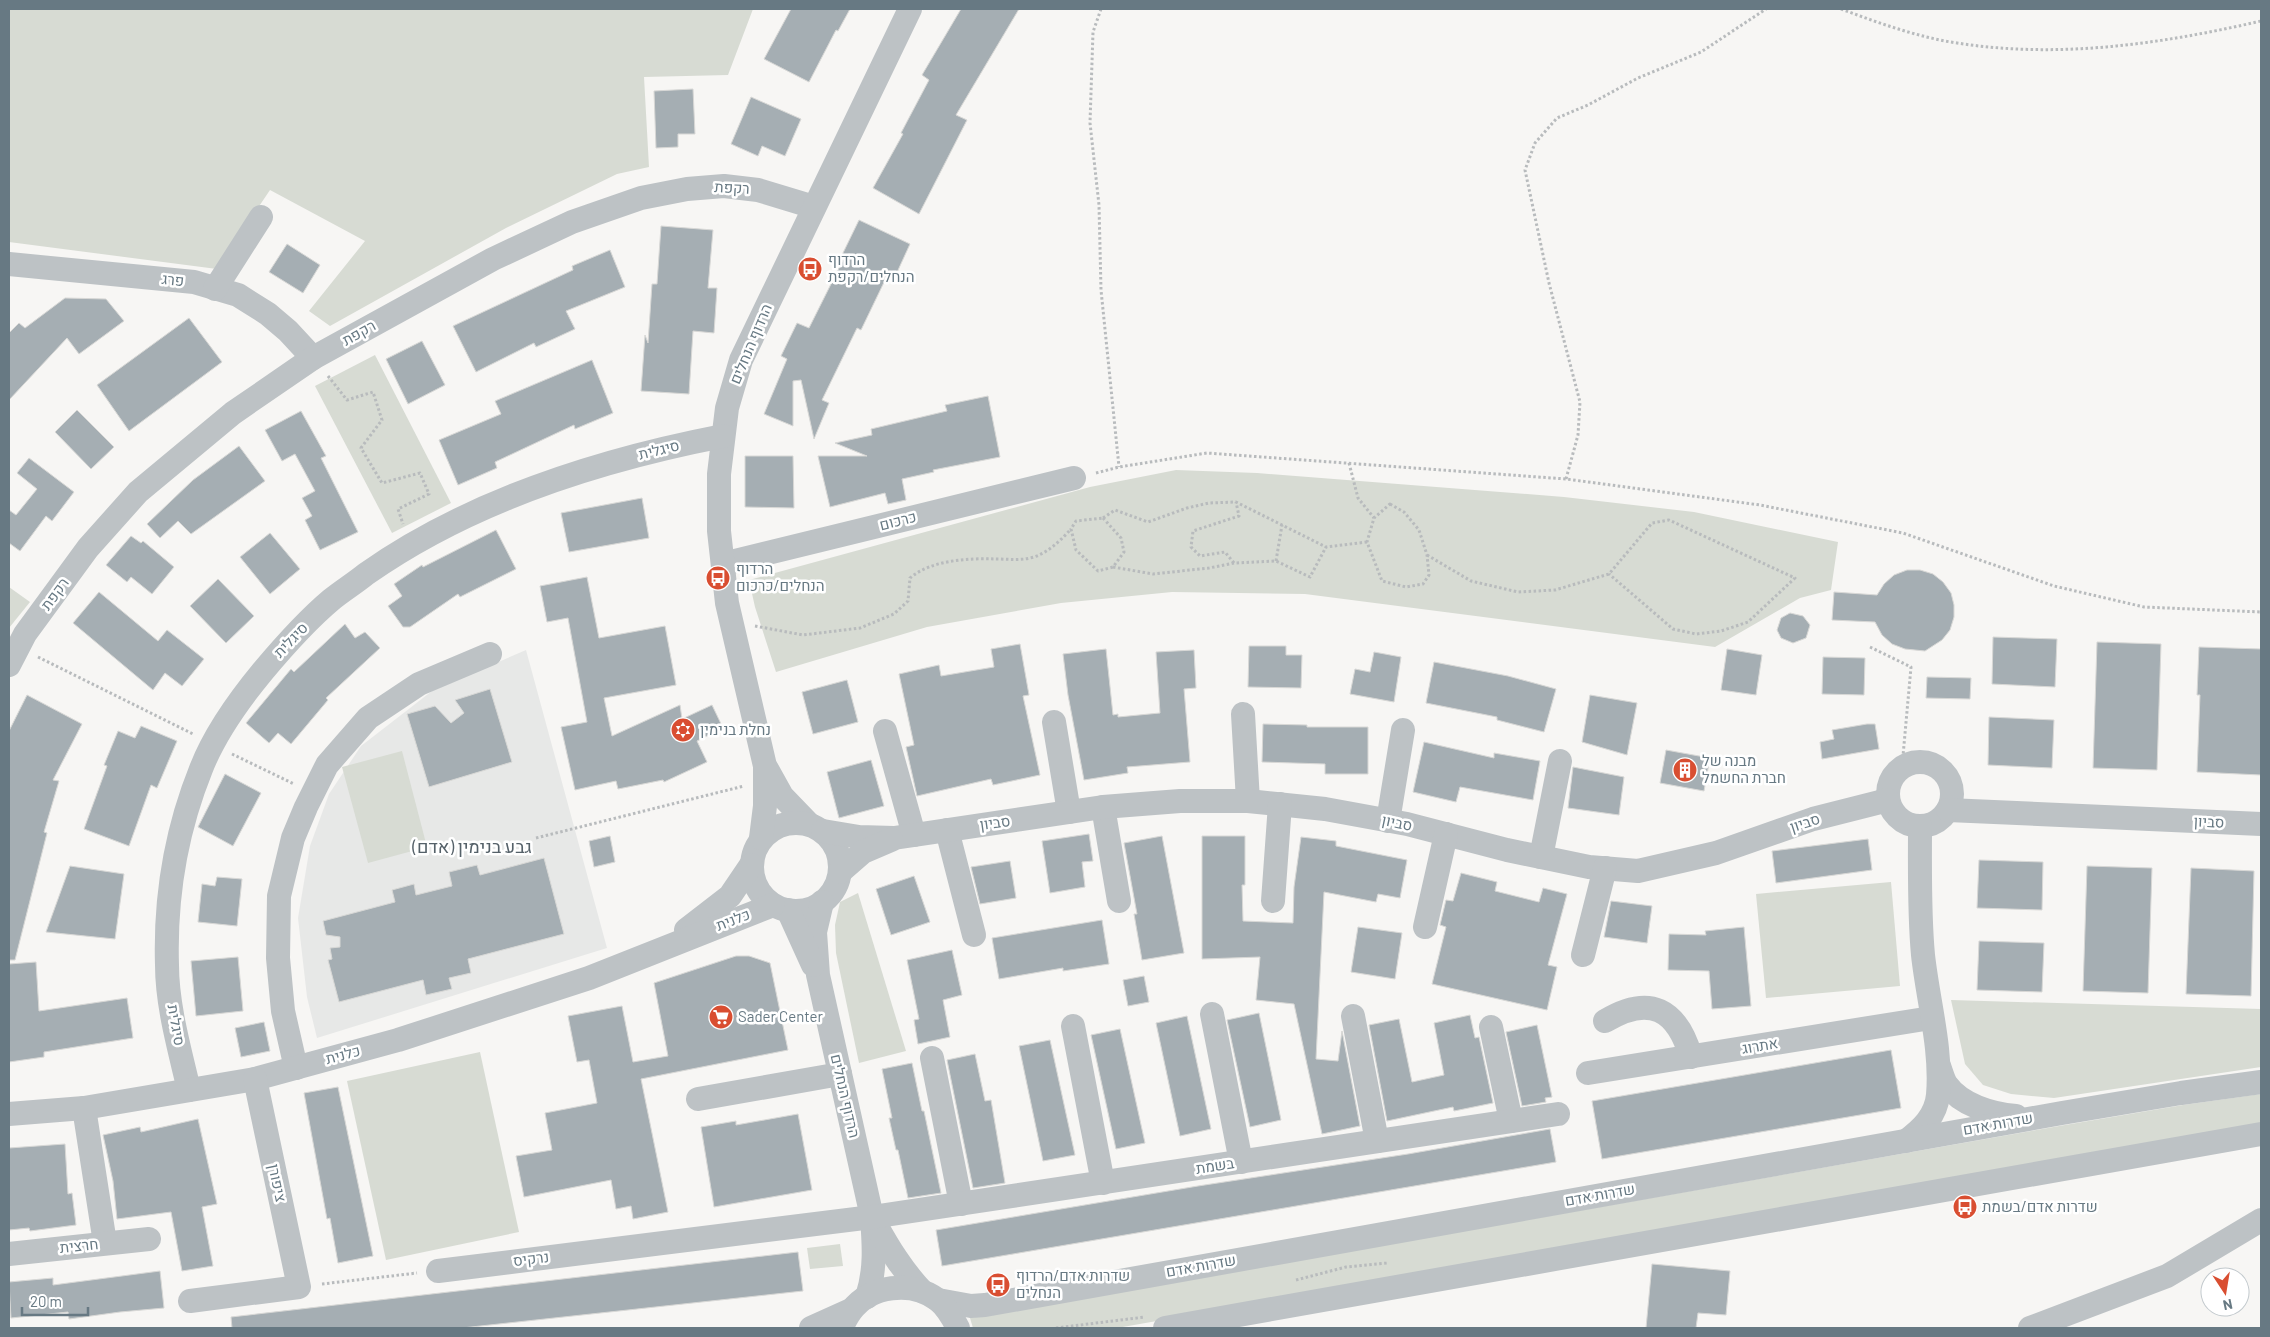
<svg xmlns="http://www.w3.org/2000/svg" width="2270" height="1337" font-family="Barlow,Heebo,sans-serif">
<style>
.built{fill:#e7e8e7}
.green{fill:#d7dbd3}
.building{fill:#a5aeb3;stroke:#d8d8d6}
.lines{fill:none;stroke-linecap:round;stroke-linejoin:round}
.path{stroke:#b8bbbd;stroke-width:3;stroke-dasharray:2.5 2.5;stroke-linecap:butt}
.minor{stroke:#bdc2c5;stroke-width:24}
.labels{text-anchor:middle;stroke-width:5;stroke-linejoin:round;paint-order:stroke}
.street-label{font-size:15px;fill:#677983;stroke:#fff}
.poi-label{font-size:15px;fill:#677983;stroke:#fff;text-anchor:start}
.quarter-label{font-size:18px;fill:#556169;stroke:#fff}
</style>
<rect width="100%" height="100%" fill="#f7f6f4"/>
<path class="built" d="M526 650 607 948 317 1038 307 997 298 918 310 846 329 794 361 746 432 691Z"/>
<g class="green">
<path d="M9 9H753L728 75 644 77 649 167 617 174 506 228 330 326 309 311 365 241 270 190 217 269 9 242Z"/>
<path d="M375 355 451 503 392 533 315 386Z"/>
<path d="M1176 470 1257 473 1564 497 1694 512 1838 542 1831 590 1800 598 1715 647 1305 594 1172 592 1061 603 927 627 776 672 755 607 749 580 1090 487Z"/>
<path d="M9 587 30 602 9 628Z"/>
<path d="M402 751 427 847 368 863 342 767Z"/>
<path d="M1891 882 1900 986 1766 998 1756 894Z"/>
<path d="M858 893 906 1051 859 1063 836 953 835 925 840 902Z"/>
<path d="M1951 1000 2261 1009V1067L2054 1098 2011 1094 1983 1085 1965 1064Z"/>
<path d="M480 1052 519 1232 386 1260 347 1081Z"/>
<path d="M2261 1094V1126L1117 1328H973L970 1318 2065 1125 2183 1105Z"/>
<path d="M840 1244 843 1266 810 1269 807 1248Z"/>
</g>
<g class="building">
<path d="M791 9H850L838 31 836 30 809 82 764 59Z"/>
<path d="M961 9H1019L956 115 967 120 919 214 873 188 903 134 901 133 929 80 922 75Z"/>
<path d="M693 89 695 134H678V147L656 148 654 91Z"/>
<path d="M751 97 801 119 785 156 762 146 758 156 731 144Z"/>
<path d="M859 220 910 244 894 279 887 276 861 330 857 328 822 400 829 403 814 439 801 380 793 381V426L764 414 787 359 781 356 797 323 809 328 845 256 842 255Z"/>
<path d="M661 226 713 230 708 288H717L714 333 693 331 689 394 641 391 645 335 648 343 652 284H657Z"/>
<path d="M287 244 320 265 303 293 269 272Z"/>
<path d="M610 250 625 287 566 311 575 329 536 347 534 343 476 372 453 326 573 270 572 266Z"/>
<path d="M65 298 106 299 124 321 79 354 67 338 9 400V333L19 323 25 328Z"/>
<path d="M189 318 222 362 129 431 97 385Z"/>
<path d="M422 341 445 385 408 404 386 359Z"/>
<path d="M592 360 613 413 575 429 574 425 495 462 497 468 458 485 439 440 501 414 495 401Z"/>
<path d="M988 396 1000 457 933 470 934 472 902 479 906 500 888 504 885 493 830 507 818 456H867L835 443 872 435 871 429 947 411 945 405Z"/>
<path d="M77 410 114 447 91 469 55 432Z"/>
<path d="M301 411 326 456 321 458 358 532 320 550 305 520 312 516 302 498 315 491 295 454 282 461 265 430Z"/>
<path d="M239 446 265 481 191 534 178 521 160 538 147 524 193 480Z"/>
<path d="M745 456H793L794 508 745 507Z"/>
<path d="M29 458 74 492 52 521 46 516 20 551 9 543V510L16 515 37 489 17 473Z"/>
<path d="M642 498 649 538 569 552 561 513Z"/>
<path d="M496 530 516 569 460 597 458 594 410 627H403L388 606 402 596 394 584 422 565 423 567Z"/>
<path d="M270 533 300 569 270 594 240 557Z"/>
<path d="M131 536 141 543 143 541 174 567 152 594 131 577 127 582 106 565Z"/>
<path d="M1907 570H1920L1933 574 1943 582 1951 593 1954 605V617L1950 630 1942 640 1925 651 1905 649 1892 644 1882 635 1875 622 1832 620 1834 592 1877 595 1884 584 1894 575Z"/>
<path d="M587 577 599 638 665 626 676 685 604 698 612 736 680 705 682 719 712 705 723 728 697 741 707 762 664 782 663 780 618 789 616 781 575 790 561 727 587 722 568 618 547 622 540 586Z"/>
<path d="M218 579 254 616 226 643 190 606Z"/>
<path d="M99 592 158 641 167 630 204 659 182 686 165 673 153 690 73 623Z"/>
<path d="M1790 613 1803 616 1810 625 1806 638 1793 643 1781 638 1777 630 1781 618Z"/>
<path d="M345 624 355 638 365 632 380 648 326 698 328 700 291 744 278 733 269 743 246 723 291 669 294 672Z"/>
<path d="M1993 637 2057 639 2055 687 1992 684Z"/>
<path d="M2097 642 2161 644 2157 770 2093 768Z"/>
<path d="M1020 644 1029 695 1023 696 1040 775 993 785 991 779 917 796 906 747 914 745 899 674 939 665 941 676 994 667 991 649Z"/>
<path d="M1249 646H1286V655H1302L1301 688 1248 687Z"/>
<path d="M2199 647 2261 649V775L2197 772 2200 695H2197Z"/>
<path d="M1106 649 1113 715 1118 714V717L1160 713 1156 652 1194 650 1196 688 1184 689 1190 762 1127 767 1128 773 1084 780 1068 695 1063 654Z"/>
<path d="M1727 649 1762 655 1756 695 1721 690Z"/>
<path d="M1374 652 1401 657 1394 702 1350 694 1355 669 1370 672Z"/>
<path d="M1823 657 1865 658 1864 695 1822 694Z"/>
<path d="M1434 662 1508 676 1556 689 1544 732 1497 720V717L1426 703Z"/>
<path d="M1927 677 1971 678 1970 699 1926 698Z"/>
<path d="M847 680 858 722 813 734 802 692Z"/>
<path d="M490 689 512 762 429 787 407 714 435 706 451 723 464 713 455 700Z"/>
<path d="M27 695 82 724 53 780 59 781 44 832 47 833 15 960H9V731Z"/>
<path d="M1590 695 1637 703 1627 755 1582 742Z"/>
<path d="M1989 717 2054 720 2052 768 1988 765Z"/>
<path d="M1263 724 1307 725V727H1368V774H1325V764L1262 762Z"/>
<path d="M1867 724H1875L1879 749 1822 759 1820 742 1834 739 1832 730Z"/>
<path d="M141 726 177 741 157 788 151 785 129 846 84 829 107 766 104 765 118 731 135 738Z"/>
<path d="M1424 742 1494 758V753L1540 761 1533 800 1460 787 1456 802 1413 792Z"/>
<path d="M1666 750 1710 758 1704 791 1660 783Z"/>
<path d="M871 760 884 806 839 818 827 772Z"/>
<path d="M1573 767 1624 777 1619 815 1568 808Z"/>
<path d="M225 774 261 793 233 846 198 827Z"/>
<path d="M1089 834 1093 861 1082 862 1085 887 1050 893 1042 841Z"/>
<path d="M610 836 615 862 594 867 589 841Z"/>
<path d="M1162 836 1184 953 1142 960 1134 914H1137L1124 843Z"/>
<path d="M1202 836H1245V885H1242L1243 921 1293 923 1294 887 1301 837 1336 841V846L1407 860 1400 898 1378 894 1376 902 1324 892 1316 1059 1338 1061 1342 1031 1360 1126 1322 1134 1294 1004 1256 1000 1260 957 1202 959Z"/>
<path d="M1868 839 1872 870 1776 883 1772 851Z"/>
<path d="M544 858 564 934 468 959 471 973 449 978 452 989 426 995 423 980 339 1002 328 960 332 959 330 948 340 947V937L326 935 323 921 395 902 392 890 414 884 416 895 452 886 449 872 477 865 480 875Z"/>
<path d="M1979 860 2043 862 2042 910 1977 908Z"/>
<path d="M1010 861 1016 898 980 904 971 867Z"/>
<path d="M70 866 124 874 115 939 46 932Z"/>
<path d="M2087 866 2152 868 2148 993 2083 991Z"/>
<path d="M2191 868 2254 871 2251 996 2186 994Z"/>
<path d="M1461 873 1497 882 1495 891 1539 902 1543 888 1567 894 1548 965 1557 967 1547 1010 1432 984 1446 927 1440 925 1446 900 1453 901Z"/>
<path d="M914 876 930 922 891 935 876 889Z"/>
<path d="M217 877 242 879 237 926 198 922 202 884 215 886Z"/>
<path d="M1611 901 1652 906 1647 943 1604 937Z"/>
<path d="M1102 920 1109 964 1063 971V968L999 979 992 938Z"/>
<path d="M1358 927 1402 933 1395 979 1351 972Z"/>
<path d="M1744 927 1751 1006 1712 1009 1709 971 1668 970 1669 934 1706 935 1705 931Z"/>
<path d="M1979 941 2044 943 2042 992 1977 990Z"/>
<path d="M952 950 962 995 943 1000 950 1037 918 1044 914 1020 919 1019 907 960Z"/>
<path d="M736 956H749L770 963 788 1050 641 1079 668 1212 633 1219 631 1206 616 1209 611 1180 524 1197 516 1156 552 1150 545 1113 597 1103 589 1060 577 1062 568 1016 622 1006 633 1062 668 1056 654 983Z"/>
<path d="M238 957 243 1011 196 1016 191 961Z"/>
<path d="M36 962 39 1011 127 998 133 1038 44 1052V1057L9 1062V964Z"/>
<path d="M1144 976 1149 1002 1128 1006 1123 980Z"/>
<path d="M1259 1013 1281 1120 1250 1127 1227 1020Z"/>
<path d="M1470 1015 1475 1038 1479 1037 1493 1103 1454 1111 1453 1107 1387 1121 1369 1025 1399 1019 1412 1082 1444 1075 1434 1023Z"/>
<path d="M1187 1016 1211 1129 1180 1136 1156 1023Z"/>
<path d="M264 1022 270 1051 241 1057 235 1028Z"/>
<path d="M1537 1025 1552 1097 1545 1098 1546 1102 1522 1106 1506 1032Z"/>
<path d="M1120 1029 1145 1143 1116 1149 1091 1035Z"/>
<path d="M1050 1040 1075 1155 1043 1161 1019 1046Z"/>
<path d="M1891 1050 1901 1108 1602 1159 1592 1101Z"/>
<path d="M975 1054 985 1101 991 1100 1005 1183 973 1188 947 1060Z"/>
<path d="M912 1063 922 1111H924L941 1193 908 1198 898 1150H896L889 1118H892L882 1069Z"/>
<path d="M338 1087 373 1256 338 1263 330 1218 327 1219 304 1093Z"/>
<path d="M798 1114 812 1190 714 1207 701 1127 736 1121V1125Z"/>
<path d="M198 1119 217 1204 202 1207 213 1266 182 1271 171 1212 117 1219 113 1181 103 1135 140 1127 141 1132Z"/>
<path d="M1550 1129 1556 1162 942 1266 936 1230 1198 1186 1408 1154Z"/>
<path d="M65 1144 68 1194 72 1193 76 1225 30 1231 29 1228 9 1230V1148Z"/>
<path d="M798 1252 803 1291 462 1328H232L231 1317Z"/>
<path d="M1652 1264 1730 1271 1726 1315 1698 1313 1696 1328H1646Z"/>
<path d="M160 1271 164 1308 120 1312 69 1319 68 1312 11 1318 9 1282 53 1278V1285Z"/>
</g>
<g class="lines">
<g class="path">
<path d="M1101 9 1093 32 1090 123 1099 205 1101 290 1119 467"/>
<path d="M1841 9C1879 23 1917 37 1957 43 2059 59 2161 44 2261 21"/>
<path d="M328 376 347 400 373 392 382 420 361 448 382 483 420 473 429 494 398 509 403 524"/>
<path d="M1349 463 1358 498 1374 518"/>
<path d="M1096 473 1119 467 1207 453 1566 479 1760 505 1903 533 2054 586 2144 607 2261 612"/>
<path d="M1566 479 1578 435 1580 402 1549 283 1525 170 1535 143 1557 118 1588 105 1638 78 1701 52 1766 9"/>
<path d="M1390 504 1404 512 1419 530 1427 555 1429 575 1423 584 1406 587 1382 581 1367 542 1374 518Z"/>
<path d="M1103 518 1115 510 1148 522 1187 508 1209 503 1236 502 1326 547 1367 542"/>
<path d="M1103 518 1121 538 1124 552 1113 567 1098 571 1076 550 1071 529 1076 521Z"/>
<path d="M1427 555 1471 581 1518 592 1555 590 1609 574 1652 523 1669 520 1795 578 1748 622 1721 631 1696 634 1673 629 1609 574"/>
<path d="M1276 561 1282 525"/>
<path d="M1234 563 1225 552 1200 556 1191 547 1193 531 1239 516 1236 502"/>
<path d="M1113 567 1153 574 1209 568 1234 563 1276 561 1310 577 1326 547"/>
<path d="M755 626 803 635 860 628 894 614 908 601 910 578C931 560 968 558 996 559 1009 559 1021 561 1034 557 1049 552 1061 540 1071 529"/>
<path d="M1870 647 1911 667 1902 767"/>
<path d="M38 657 193 734"/>
<path d="M232 754 294 784"/>
<path d="M536 838 744 786"/>
<path d="M1296 1280 1346 1267 1388 1263"/>
<path d="M322 1284 417 1273"/>
<path d="M1056 1328 1145 1317"/>
</g>
<g class="minor">
<path d="M9 264 194 282 238 295 268 314 288 331 313 358"/>
<path d="M215 289 261 217"/>
<path d="M723 564 1074 478"/>
<path d="M9 665 25 634 88 548 138 492 233 413 313 358 493 259 572 222 641 198 687 189 724 186 758 190 814 207"/>
<path d="M1243 714 1248 801"/>
<path d="M1054 722 1069 812"/>
<path d="M885 731 914 835"/>
<circle cx="1920" cy="794" r="32"/>
<path d="M767 769 782 796 809 824"/>
<path d="M1103 807 1119 901"/>
<path d="M1948 810 2261 824"/>
<path d="M1388 821 1403 730"/>
<circle cx="796" cy="867" r="44"/>
<path d="M947 830 974 935"/>
<path d="M823 831 859 837 894 838 1103 807 1180 801H1248L1325 809 1407 824 1507 850 1589 867 1638 871 1716 853 1813 819 1888 800"/>
<path d="M761 838 765 806V766L727 603 719 531V474L727 408 741 360 910 9"/>
<path d="M1541 857 1560 761"/>
<path d="M840 872 863 852 891 840"/>
<path d="M1273 901 1280 804"/>
<path d="M822 902 815 932 818 975 872 1217C874 1244 876 1270 867 1297"/>
<path d="M788 910 813 965"/>
<path d="M1425 927 1446 834"/>
<path d="M686 930 730 896 751 865"/>
<path d="M1583 955 1605 868"/>
<path d="M1212 1014 1241 1162"/>
<path d="M1353 1016 1377 1141"/>
<path d="M1605 1021C1650 994 1677 1009 1691 1057"/>
<path d="M1073 1026 1103 1183"/>
<path d="M1491 1027 1511 1121"/>
<path d="M932 1058 961 1204"/>
<path d="M1939 1066C1941 1071 1943 1079 1946 1084 1961 1105 1991 1114 2016 1116"/>
<path d="M296 1068 283 1011 278 958 279 896 293 838 306 807 327 765 368 718 419 684 490 654"/>
<path d="M1588 1073 1931 1018"/>
<path d="M189 1090C180 1051 167 1006 167 965 165 899 176 831 201 769 215 733 239 700 263 671 284 646 306 621 331 600 342 591 355 583 366 574 471 500 599 460 723 436"/>
<path d="M698 1099 840 1074"/>
<path d="M84 1108 105 1243"/>
<path d="M9 1114 84 1108 255 1079 398 1040 589 978 773 905"/>
<path d="M1906 1141C1922 1129 1936 1116 1938 1095 1942 1049 1928 1001 1923 955 1919 912 1920 869 1920 826"/>
<path d="M875 1223C889 1248 902 1270 922 1291"/>
<path d="M9 1254 149 1239"/>
<path d="M438 1271 872 1217 1558 1114"/>
<path d="M938 1300 971 1306 985 1305 2062 1113 2181 1093 2261 1082"/>
<path d="M190 1301 299 1287 255 1079"/>
<path d="M811 1328 851 1310"/>
<path d="M841 1328C844 1323 847 1316 851 1311 870 1285 912 1280 938 1300 947 1307 953 1318 958 1328"/>
<path d="M1165 1328 2261 1134"/>
<path d="M2030 1328 2167 1276 2261 1220"/>
</g>
</g>
<defs>
<symbol id="bus-disc" viewBox="-11 -11 22 22"><circle r="9.5" fill="#d94e31" stroke="#fff"/><path d="M-5-6H5V4H4V6H2V4H-2V6H-4V4H-5ZM-3.5-4V0h7V-4ZM-3.5 1.2v1.5H-2V1.2ZM2 1.2v1.5H3.5V1.2Z" fill="#fff"/></symbol>
<symbol id="synagogue-disc" viewBox="-11 -11 22 22"><circle r="9.5" fill="#d94e31" stroke="#fff"/><path d="M0-6.5L5.6 3.2H-5.6ZM0 6.5L5.6-3.2H-5.6Z" fill="#fff"/></symbol>
<symbol id="building-disc" viewBox="-11 -11 22 22"><circle r="9.5" fill="#d94e31" stroke="#fff"/><path d="M-4-6H4V6H1V3H-1V6H-4ZM-2.5-4.3h1.7v1.8h-1.7ZM.8-4.3h1.7v1.8H.8ZM-2.5-1h1.7V.8h-1.7ZM.8-1h1.7V.8H.8Z" fill="#fff"/></symbol>
<symbol id="supermarket-disc" viewBox="-11 -11 22 22"><circle r="9.5" fill="#d94e31" stroke="#fff"/><path d="M-6-5.5h2.5l.6 2H6L4.5 2H-2.5L-4.4-4H-6ZM-1.5 3.2a1.3 1.3 0 1 0 .1 0ZM3 3.2a1.3 1.3 0 1 0 .1 0Z" fill="#fff"/></symbol>
</defs>
<g fill-rule="evenodd">
<use href="#bus-disc" x="796" y="255" width="28" height="28"/>
<use href="#bus-disc" x="704" y="564" width="28" height="28"/>
<use href="#synagogue-disc" x="669" y="716" width="28" height="28"/>
<use href="#building-disc" x="1671" y="756" width="28" height="28"/>
<use href="#supermarket-disc" x="707" y="1003" width="28" height="28"/>
<use href="#bus-disc" x="1951" y="1193" width="28" height="28"/>
<use href="#bus-disc" x="984" y="1271" width="28" height="28"/>
</g>
<g class="labels">
<g class="street-label">
<text transform="translate(732 188) rotate(3)" y="5">רקפת</text>
<text transform="translate(173 280) rotate(6)" y="5">פרג</text>
<text transform="translate(359 333) rotate(-29)" y="5">רקפת</text>
<text transform="translate(751 344) rotate(-67)" y="5">הרדוף הנחלים</text>
<text transform="translate(659 450) rotate(-14)" y="5">סיגלית</text>
<text transform="translate(898 521) rotate(-14)" y="5">כרכום</text>
<text transform="translate(55 594) rotate(-54)" y="5">רקפת</text>
<text transform="translate(291 640) rotate(-46)" y="5">סיגלית</text>
<text transform="translate(2209 822) rotate(3)" y="5">סביון</text>
<text transform="translate(995 823) rotate(-8)" y="5">סביון</text>
<text transform="translate(1397 823) rotate(12)" y="5">סביון</text>
<text transform="translate(1805 823) rotate(-18)" y="5">סביון</text>
<text transform="translate(733 920) rotate(-21)" y="5">כלנית</text>
<text transform="translate(176 1025) rotate(80)" y="5">סיגלית</text>
<text transform="translate(1760 1046) rotate(-9)" y="5">אתרוג</text>
<text transform="translate(343 1055) rotate(-15)" y="5">כלנית</text>
<text transform="translate(845 1096) rotate(77)" y="5">הרדוף הנחלים</text>
<text transform="translate(1998 1124) rotate(-10)" y="5">שדרות אדם</text>
<text transform="translate(1215 1166) rotate(-9)" y="5">בשמת</text>
<text transform="translate(277 1183) rotate(78)" y="5">ציפורן</text>
<text transform="translate(1600 1195) rotate(-10)" y="5">שדרות אדם</text>
<text transform="translate(79 1246) rotate(-6)" y="5">חרצית</text>
<text transform="translate(531 1259) rotate(-7)" y="5">נרקיס</text>
<text transform="translate(1201 1266) rotate(-10)" y="5">שדרות אדם</text>
</g>
<g class="poi-label">
<text x="828" y="265">הרדוף<tspan x="828" dy="17">הנחלים/רקפת</tspan></text>
<text x="736" y="574">הרדוף<tspan x="736" dy="17">הנחלים/כרכום</tspan></text>
<text x="700" y="735">נחלת בנימין</text>
<text x="1702" y="766">מבנה של<tspan x="1702" dy="17">חברת החשמל</tspan></text>
<text x="738" y="1022">Sader Center</text>
<text x="1982" y="1212">שדרות אדם/בשמת</text>
<text x="1016" y="1281">שדרות אדם/הרדוף<tspan x="1016" dy="17">הנחלים</tspan></text>
</g>
<g class="quarter-label">
<text x="472" y="853">גבע בנימין (אדם)</text>
</g>
</g>
<rect width="2270" height="1337" fill="none" stroke="#677983" stroke-width="20"/>
<g transform="translate(2225 1292) rotate(168)"><circle r="24" fill="#ffffff" stroke="#c2c9cd"/>
<path d="M0-4L9 19L0 12L-9 19Z" fill="#d94e31"/>
<text y="-8" font-size="14" font-weight="bold" text-anchor="middle" fill="#677983">N</text>
</g>
<path d="M22 1307v8h66v-8" fill="none" stroke="#677983" stroke-width="2.5"/>
<text x="30" y="1307" font-size="15" fill="#677983" stroke="#ffffff" stroke-width="4" paint-order="stroke">20 m</text>
</svg>
